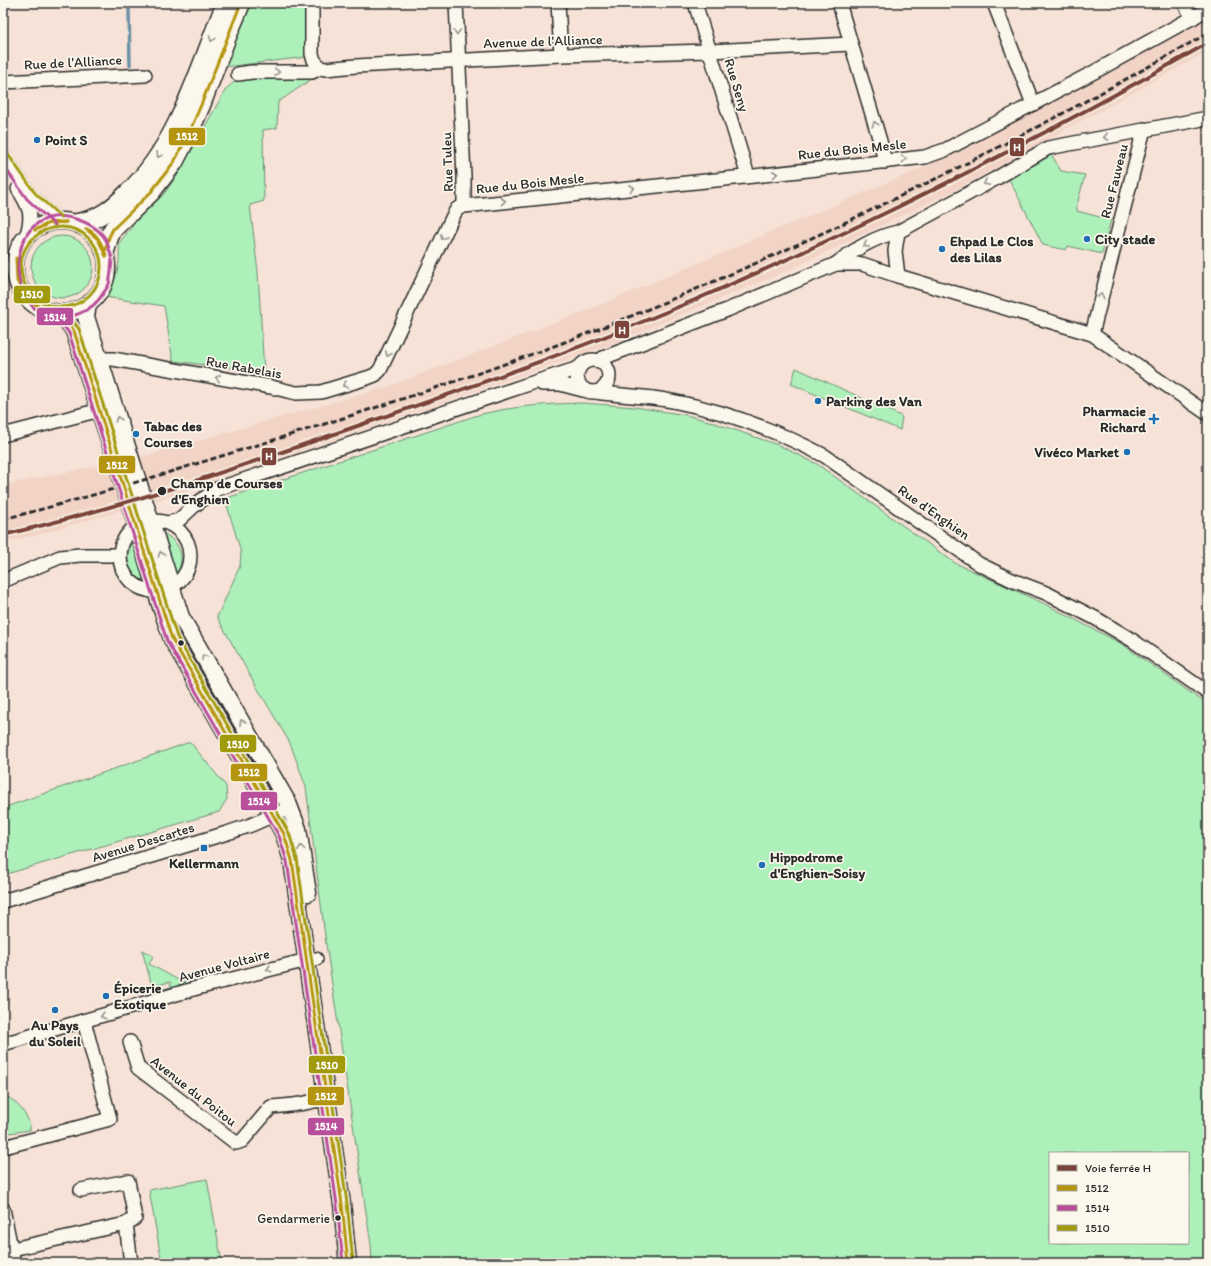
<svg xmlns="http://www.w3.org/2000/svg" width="1211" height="1266" font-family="Itim,sans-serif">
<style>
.built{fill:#f2d4c6}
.green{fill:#adf0ba;stroke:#6c8e72;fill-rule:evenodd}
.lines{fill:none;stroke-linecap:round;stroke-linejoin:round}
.stream{stroke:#6c91a7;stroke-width:3.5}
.minor-casing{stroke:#2b2b2b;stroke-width:16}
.major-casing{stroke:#2b2b2b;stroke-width:19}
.highway-casing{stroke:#2b2b2b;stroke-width:21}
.minor{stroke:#fbf7ec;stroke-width:13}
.major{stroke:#fbf7ec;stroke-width:16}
.highway{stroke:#fbf7ec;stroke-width:18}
.rail{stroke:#2b2b2b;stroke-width:3;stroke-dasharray:6 3;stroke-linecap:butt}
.bus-1-casing{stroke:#fbf7ec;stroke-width:6}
.bus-2-casing{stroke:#fbf7ec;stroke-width:6}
.bus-3-casing{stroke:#fbf7ec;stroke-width:6}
.bus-1{stroke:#b5950f;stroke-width:3}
.bus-2{stroke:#b94e9a;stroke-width:3}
.bus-3{stroke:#a29a0d;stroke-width:3}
.rail-1-casing{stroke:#fbf7ec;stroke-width:7}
.rail-1{stroke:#7b4339;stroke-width:4}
.oneway{stroke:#93918c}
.poi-dot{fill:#1f6fb2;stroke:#fbf7ec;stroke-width:1.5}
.stop-dot{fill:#2b2b2b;stroke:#fbf7ec;stroke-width:1.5}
.labels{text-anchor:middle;stroke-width:3.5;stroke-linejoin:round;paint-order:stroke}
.bus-label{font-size:13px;fill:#2b2b2b;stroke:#fbf7ec;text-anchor:end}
.street-label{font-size:14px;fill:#2b2b2b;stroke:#fbf7ec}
.poi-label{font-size:14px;font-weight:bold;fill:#2b2b2b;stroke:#fbf7ec;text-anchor:start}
.stop-label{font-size:14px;font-weight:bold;fill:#2b2b2b;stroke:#fbf7ec;text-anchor:start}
.line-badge{stroke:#fbf7ec;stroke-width:1.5}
.badge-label{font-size:11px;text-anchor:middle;font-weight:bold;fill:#fff}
</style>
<rect width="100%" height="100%" fill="#f6e2d6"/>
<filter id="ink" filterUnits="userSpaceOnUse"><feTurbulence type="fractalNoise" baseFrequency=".025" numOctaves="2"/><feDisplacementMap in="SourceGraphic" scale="8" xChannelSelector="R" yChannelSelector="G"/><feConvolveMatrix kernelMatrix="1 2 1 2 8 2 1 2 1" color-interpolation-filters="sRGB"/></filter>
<g filter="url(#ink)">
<path class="built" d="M1208 16V51L959 188 787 271 609 345 158 500 33 536 3 542V485L141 457 387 387 593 308 945 158Z"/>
<g class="green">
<path d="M252 3H306L307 57 224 67Z"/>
<path d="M311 77 312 79 278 102 277 128 263 130 264 201 250 205 258 272 264 372 173 361 164 306 105 297C118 277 120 266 119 243L138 219 163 195 177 176 226 89 234 82 251 78Z"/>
<path d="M1051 154 1061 171 1085 175 1077 205V211L1111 220 1102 254 1068 246 1066 250 1043 245 1009 179Z"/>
<circle cx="62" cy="267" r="31"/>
<path d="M796 368 899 415 902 417 900 430 791 384Z"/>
<path d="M583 403 635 407 686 415 709 421 778 445 817 464 955 563 1045 604 1122 644 1208 705V1263H372L371 1245 326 944 306 787 290 743 255 684 217 617 240 566 241 552 226 502 227 498 478 415C513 406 547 404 583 403ZM1050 1153H1188V1243H1050Z"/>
<path d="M161 532C181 542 187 558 175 577Z"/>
<path d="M134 540 149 585C127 577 122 559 134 540Z"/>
<path d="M190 742 226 786 227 799 219 812 3 875V808Z"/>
<path d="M142 950 153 956 149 964 184 983 189 974 194 977 192 980 189 981 187 985 149 995 148 992 156 989 157 991 171 987 170 982 152 986Z"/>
<path d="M3 1095C14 1098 32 1118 30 1130L3 1134Z"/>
<path d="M207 1179 222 1263H162L149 1190Z"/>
</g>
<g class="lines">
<path class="stream" d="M129 8 130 65"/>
<defs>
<g id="minor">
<path d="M312 3V54L314 60 320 68"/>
<path d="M456 3 464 176V206"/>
<path d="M558 3 561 55"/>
<path d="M695 3 748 176"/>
<path d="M839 3 880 141 885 162"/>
<path d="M994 3 1033 104"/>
<path d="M1184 3 1193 18"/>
<path d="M238 74 252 72H312L320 68 325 69 356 66 561 55 710 51 851 44"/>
<path d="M3 82 145 75"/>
<path d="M3 156 31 196 58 221"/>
<path d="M18 189C31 209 33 215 26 238"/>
<path d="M836 264H862L898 276 1092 334 1208 414"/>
<path d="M898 276 895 251 898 232"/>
<path d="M1092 334 1144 129"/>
<path d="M99 359H113L271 387 296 393 321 392 367 378 375 375 380 370 453 216 457 209 464 206 754 176 925 157 945 150 1096 71 1208 9"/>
<circle cx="593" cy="376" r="16"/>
<path d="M599 362 603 358 727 310 836 264C853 250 877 236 898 232L995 179 1048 148 1208 118"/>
<path d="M542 384H560L583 390"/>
<path d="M596 392C622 396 647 396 672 401 726 411 777 431 825 456L979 564 1012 580 1046 593 1095 618 1132 640 1208 693"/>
<path d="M3 435 100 410"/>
<circle cx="155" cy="556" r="35"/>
<path d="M168 523 179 520 195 505 217 489 526 385 579 368"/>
<path d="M3 581 60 557 80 555H120"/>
<path d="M3 901 227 833 251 825 290 808"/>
<path d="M130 1042 138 1068 236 1143 242 1141 271 1107C284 1106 297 1105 310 1102 319 1099 325 1101 334 1096"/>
<path d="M3 1044 197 988 307 960 316 959"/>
<path d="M4 1147 110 1119 84 1021"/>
<path d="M81 1190 128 1181 135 1218 126 1224 131 1263"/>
<path d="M3 1209 14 1263"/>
<path d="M3 1251 126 1224"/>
</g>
<g id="major">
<circle cx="61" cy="267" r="46"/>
<path d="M88 304 86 317 181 617 288 803 298 829 308 893"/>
<path d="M54 312C63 317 69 322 74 331L134 517 160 604 172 639 274 816 284 834 292 860 342 1204 348 1263"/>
</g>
<g id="highway">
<path d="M77 223C100 219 112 209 128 193 180 143 199 68 226 3"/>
<path d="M105 251 109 237 113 229 151 192 174 162 188 135 201 105 226 39 241 3"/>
</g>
</defs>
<use href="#minor" class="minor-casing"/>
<use href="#major" class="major-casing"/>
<use href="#highway" class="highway-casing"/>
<use href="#minor" class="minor"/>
<use href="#major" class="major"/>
<use href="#highway" class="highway"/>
<path class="rail" d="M3 519C90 498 175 470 261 444 373 409 486 373 596 330 807 247 1011 146 1208 33"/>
<defs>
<g id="bus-1">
<path d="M86 229C97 233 102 244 106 256"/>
<path d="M86 229 98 239 106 256"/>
<path d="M35 230 49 223 66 222"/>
<path d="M35 230 50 223 66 222"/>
<path d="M105 251 109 237 113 229 151 192 174 162 188 135 201 105 241 3"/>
<path d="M16 258 17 281 21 288"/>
<path d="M29 299 41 308 57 311"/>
<path d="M29 299 43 309 57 311"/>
<path d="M54 312 66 320 74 331 172 639 284 834 292 860 342 1204 348 1263"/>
</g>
<g id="bus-2">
<path d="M3 165 27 199 55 225"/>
<path d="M112 257C109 252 109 247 107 242 102 231 90 224 79 220 12 197 0 295 45 315 68 322 93 312 104 292 106 289 108 287 109 284 111 276 111 268 112 260"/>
<path d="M51 316 62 324 69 333 167 641 279 836 287 861 337 1205 343 1263"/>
</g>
<g id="bus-3">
<path d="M7 153 35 193 61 217"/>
<circle cx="61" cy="267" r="40"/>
<path d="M57 308 69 316 79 329 177 637 289 833 297 859 347 1203 353 1262"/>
</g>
</defs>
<use href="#bus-1" class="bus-1-casing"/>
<use href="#bus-2" class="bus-2-casing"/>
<use href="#bus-3" class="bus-3-casing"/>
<use href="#bus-1" class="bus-1"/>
<use href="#bus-2" class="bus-2"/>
<use href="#bus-3" class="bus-3"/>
<defs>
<path id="rail-1" d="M3 535C127 506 246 465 366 423 480 384 593 344 704 296 877 222 1044 136 1208 43"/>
</defs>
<use href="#rail-1" class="rail-1-casing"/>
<use href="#rail-1" class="rail-1"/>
</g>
<defs><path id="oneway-chevron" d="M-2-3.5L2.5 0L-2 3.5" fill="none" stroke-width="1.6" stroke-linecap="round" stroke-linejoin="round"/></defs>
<g class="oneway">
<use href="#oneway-chevron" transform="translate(457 32) rotate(88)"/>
<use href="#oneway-chevron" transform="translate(212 39) rotate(111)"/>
<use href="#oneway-chevron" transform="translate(277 72) rotate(1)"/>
<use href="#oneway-chevron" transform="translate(875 124) rotate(-107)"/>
<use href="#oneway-chevron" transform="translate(1106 137) rotate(169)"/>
<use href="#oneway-chevron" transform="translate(159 155) rotate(121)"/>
<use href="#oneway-chevron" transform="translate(904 159) rotate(-7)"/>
<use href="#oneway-chevron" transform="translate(775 174) rotate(-6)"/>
<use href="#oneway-chevron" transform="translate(986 183) rotate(152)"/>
<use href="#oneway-chevron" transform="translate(632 188) rotate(-6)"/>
<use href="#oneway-chevron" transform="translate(503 201) rotate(-6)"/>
<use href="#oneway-chevron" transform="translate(443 237) rotate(115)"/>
<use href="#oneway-chevron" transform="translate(866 245) rotate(154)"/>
<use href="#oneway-chevron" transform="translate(1101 296) rotate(-76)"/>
<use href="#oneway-chevron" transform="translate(388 354) rotate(115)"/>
<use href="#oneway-chevron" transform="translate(218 378) rotate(-170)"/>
<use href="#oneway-chevron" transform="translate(345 385) rotate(163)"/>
<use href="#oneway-chevron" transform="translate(118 419) rotate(-108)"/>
<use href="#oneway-chevron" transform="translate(161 554) rotate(-108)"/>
<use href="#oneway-chevron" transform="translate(204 657) rotate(-120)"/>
<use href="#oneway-chevron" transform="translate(242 722) rotate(-120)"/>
<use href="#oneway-chevron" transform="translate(301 848) rotate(-98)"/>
<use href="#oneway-chevron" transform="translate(269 969) rotate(165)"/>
<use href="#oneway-chevron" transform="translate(103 1016) rotate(164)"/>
</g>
</g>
<g class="poi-dot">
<circle cx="37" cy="140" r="4"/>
<circle cx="1087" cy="239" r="4"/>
<circle cx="942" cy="249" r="4"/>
<circle cx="818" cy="401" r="4"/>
<path d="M1152 413h4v4h4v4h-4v4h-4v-4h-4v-4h4z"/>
<circle cx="136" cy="434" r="4"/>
<circle cx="1127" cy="452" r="4"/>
<rect x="200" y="844" width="8" height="8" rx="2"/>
<circle cx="762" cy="865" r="4"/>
<circle cx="106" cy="996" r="4"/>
<circle cx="55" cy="1010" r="4"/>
</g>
<g class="stop-dot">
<circle cx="162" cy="491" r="5"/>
<circle cx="181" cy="643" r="3.5"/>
<circle cx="338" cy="1218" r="3.5"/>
</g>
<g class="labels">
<g class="bus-label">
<text x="330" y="1223">Gendarmerie</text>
</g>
<g class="street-label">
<text transform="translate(543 41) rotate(-2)" y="5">Avenue de l'Alliance</text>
<text transform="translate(73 62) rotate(-3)" y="5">Rue de l'Alliance</text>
<text transform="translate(737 85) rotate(73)" y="5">Rue Seny</text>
<text transform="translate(852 149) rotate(-6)" y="5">Rue du Bois Mesle</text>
<text transform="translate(447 162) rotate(-92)" y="5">Rue Tuleu</text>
<text transform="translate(1114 181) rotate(-76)" y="5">Rue Fauveau</text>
<text transform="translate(530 183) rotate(-6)" y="5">Rue du Bois Mesle</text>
<text transform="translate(244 367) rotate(10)" y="5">Rue Rabelais</text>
<text transform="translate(934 512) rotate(35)" y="5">Rue d'Enghien</text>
<text transform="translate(143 842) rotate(-17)" y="5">Avenue Descartes</text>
<text transform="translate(224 965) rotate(-15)" y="5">Avenue Voltaire</text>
<text transform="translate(194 1091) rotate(38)" y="5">Avenue du Poitou</text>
</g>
<g class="poi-label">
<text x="45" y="145">Point S</text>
<text x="1095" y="244">City stade</text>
<text x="950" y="246">Ehpad Le Clos<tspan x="950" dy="16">des Lilas</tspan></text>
<text x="826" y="406">Parking des Van</text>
<text x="1146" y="416" text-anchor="end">Pharmacie<tspan x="1146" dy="16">Richard</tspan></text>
<text x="144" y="431">Tabac des<tspan x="144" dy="16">Courses</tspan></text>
<text x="1119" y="457" text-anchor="end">Vivéco Market</text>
<text x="770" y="862">Hippodrome<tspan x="770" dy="16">d'Enghien-Soisy</tspan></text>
<text x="204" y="868" text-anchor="middle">Kellermann</text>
<text x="114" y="993">Épicerie<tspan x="114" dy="16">Exotique</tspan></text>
<text x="55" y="1030" text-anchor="middle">Au Pays<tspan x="55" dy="16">du Soleil</tspan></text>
</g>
<g class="stop-label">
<text x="171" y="488">Champ de Courses<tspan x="171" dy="16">d'Enghien</tspan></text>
</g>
</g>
<g class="line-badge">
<rect x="168" y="127" width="38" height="19" rx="4" fill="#b5950f"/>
<rect x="1009" y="137" width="16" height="20" rx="4" fill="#7b4339"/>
<rect x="13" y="285" width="38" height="19" rx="4" fill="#a29a0d"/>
<rect x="36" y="307" width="38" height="19" rx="4" fill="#b94e9a"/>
<rect x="614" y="320" width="16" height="19" rx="4" fill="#7b4339"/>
<rect x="261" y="447" width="16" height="19" rx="4" fill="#7b4339"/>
<rect x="98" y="455" width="38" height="19" rx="4" fill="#b5950f"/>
<rect x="219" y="734" width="38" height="19" rx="4" fill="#a29a0d"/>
<rect x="230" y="763" width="38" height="19" rx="4" fill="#b5950f"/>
<rect x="240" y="791" width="38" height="20" rx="4" fill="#b94e9a"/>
<rect x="308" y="1055" width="38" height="19" rx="4" fill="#a29a0d"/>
<rect x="307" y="1086" width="38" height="20" rx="4" fill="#b5950f"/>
<rect x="307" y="1117" width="38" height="19" rx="4" fill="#b94e9a"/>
</g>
<g class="badge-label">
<text x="187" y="140">1512</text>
<text x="1017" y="151">H</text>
<text x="32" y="298">1510</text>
<text x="55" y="321">1514</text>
<text x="622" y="334">H</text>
<text x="269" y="460">H</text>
<text x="117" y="469">1512</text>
<text x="238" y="748">1510</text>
<text x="249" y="776">1512</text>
<text x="259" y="805">1514</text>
<text x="327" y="1069">1510</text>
<text x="326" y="1100">1512</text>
<text x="326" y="1130">1514</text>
</g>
<rect width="1211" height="1266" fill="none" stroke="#fbf7ec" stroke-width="16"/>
<rect x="8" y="8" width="1195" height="1250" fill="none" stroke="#2b2b2b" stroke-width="1.5" filter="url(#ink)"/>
<rect x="1049" y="1152" width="140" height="92" fill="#fbf7ec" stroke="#a8a59f"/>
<rect x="1057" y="1165" width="20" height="6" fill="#7b4339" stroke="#a8a59f"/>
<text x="1085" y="1172" font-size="12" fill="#2b2b2b">Voie ferrée H</text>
<rect x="1057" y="1185" width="20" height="6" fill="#b5950f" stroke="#a8a59f"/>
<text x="1085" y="1192" font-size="12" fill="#2b2b2b">1512</text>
<rect x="1057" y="1205" width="20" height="6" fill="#b94e9a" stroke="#a8a59f"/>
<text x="1085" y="1212" font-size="12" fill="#2b2b2b">1514</text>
<rect x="1057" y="1225" width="20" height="6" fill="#a29a0d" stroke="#a8a59f"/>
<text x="1085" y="1232" font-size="12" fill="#2b2b2b">1510</text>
</svg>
